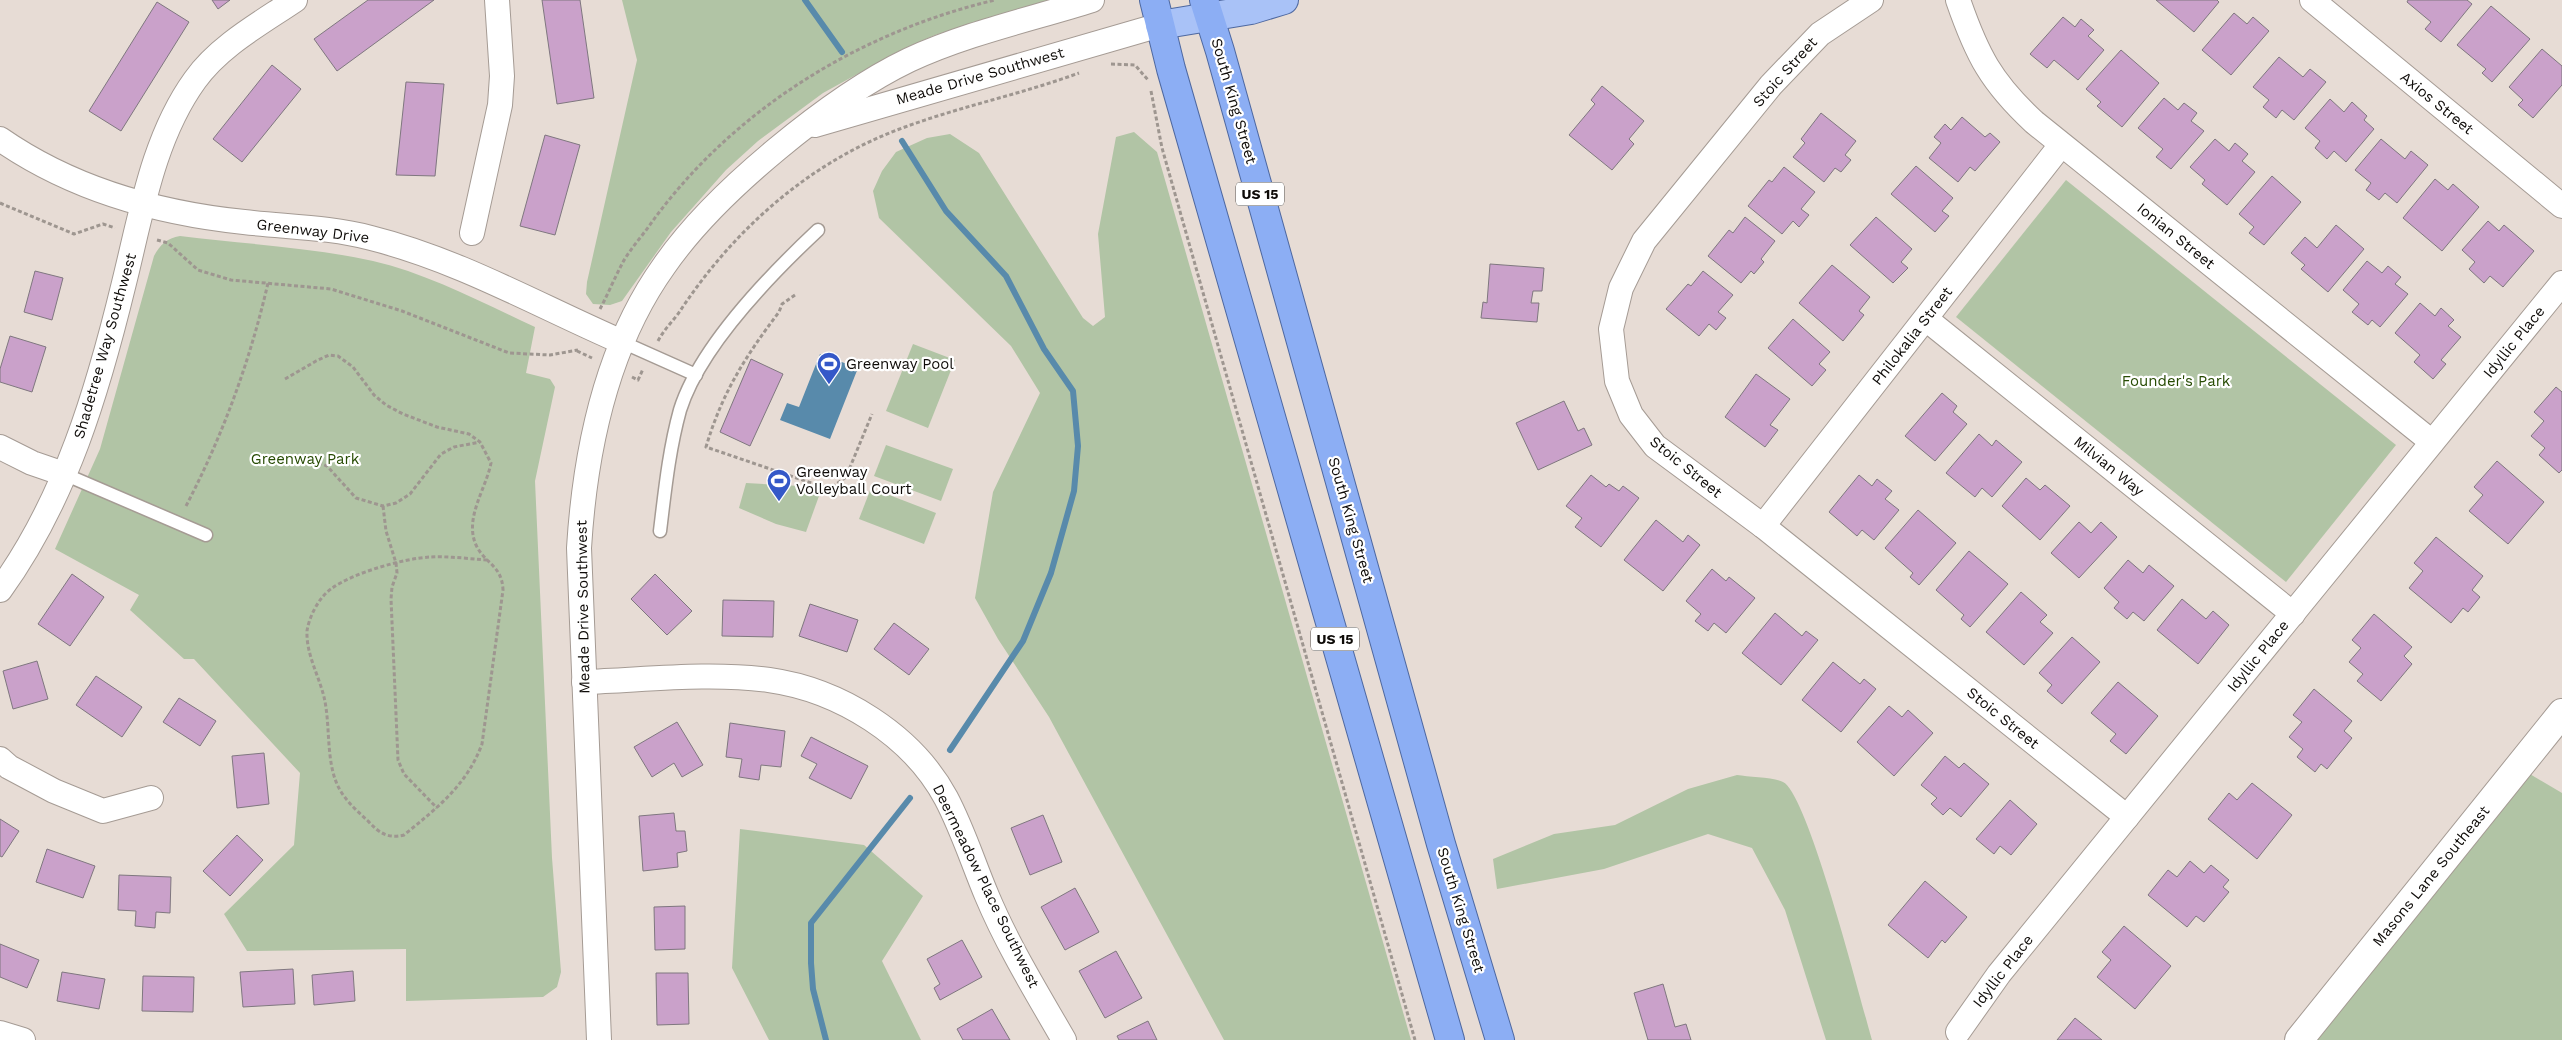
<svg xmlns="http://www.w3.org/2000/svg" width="2562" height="1040" font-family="'Work Sans',sans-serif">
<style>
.green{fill:#b1c4a5}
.water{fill:#588aab}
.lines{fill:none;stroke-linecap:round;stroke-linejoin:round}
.stream{stroke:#588aab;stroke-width:6}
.building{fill:#caa1ca;stroke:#7f777f}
.service-casing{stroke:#a59b94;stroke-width:15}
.minor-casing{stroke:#a59b94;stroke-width:26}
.tertiary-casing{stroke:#a59b94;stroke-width:30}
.primary-casing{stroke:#4e68a0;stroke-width:30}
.trunk-casing{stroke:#4e68a0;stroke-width:30}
.path{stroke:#9e9690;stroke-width:3;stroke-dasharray:4 2.5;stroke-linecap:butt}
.service{stroke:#fff;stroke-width:12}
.minor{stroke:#fff;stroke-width:24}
.tertiary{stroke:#fff;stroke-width:28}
.primary{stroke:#a9c2f7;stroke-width:28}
.trunk{stroke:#8caef4;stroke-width:28}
.labels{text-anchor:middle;stroke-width:4.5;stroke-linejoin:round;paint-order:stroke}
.shield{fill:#fff;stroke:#565452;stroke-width:1}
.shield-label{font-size:14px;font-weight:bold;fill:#0e0b08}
.street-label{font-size:15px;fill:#0e0b08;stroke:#fff}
.poi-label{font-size:15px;fill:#0e0b08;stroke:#fff;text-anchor:start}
.park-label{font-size:15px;fill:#274b03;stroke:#fff}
</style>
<rect width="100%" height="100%" fill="#e7dcd5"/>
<g class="green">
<path d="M622 0H1051L935 35 903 49 823 93 758 141 726 170 671 232 622 301 610 305 593 304 586 294 587 282 637 60Z"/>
<path d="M1134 132 1157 152 1411 1040H1224L1049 717 998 639 975 598 993 492 1040 393 1011 346 879 218 873 191 882 171 896 152 927 138 950 134 979 153 1083 318 1093 326 1105 317 1098 234 1116 137Z"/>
<path d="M2066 180 2396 445 2286 582 1956 317Z"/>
<path d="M180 236C244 244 310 247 373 261 429 274 483 303 535 327L526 373 550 379 555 387 535 481 552 858 561 972 557 987 543 997 406 1001V949L247 951 224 914 294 845 300 773 194 659H184L130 610 139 595 55 549 100 449 154 256C160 245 167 238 180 236Z"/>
<path d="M913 344 955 360 928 428 886 411Z"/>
<path d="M886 445 953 469 941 501 874 476Z"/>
<path d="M746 483 800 486 819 496 806 532 776 524 739 508Z"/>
<path d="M871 488 936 513 924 544 859 519Z"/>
<path d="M2518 767 2562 793V1040H2301Z"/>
<path d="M1737 775C1749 777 1773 777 1783 782 1808 793 1861 1003 1872 1040H1826L1785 910 1752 848 1708 834 1604 869 1497 889 1493 859 1554 834 1615 825 1688 789Z"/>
<path d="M740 829 864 845 923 896 882 961 921 1040H769L732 968Z"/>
</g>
<path class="water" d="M820 354 858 368 830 439 780 420 787 403 799 407Z"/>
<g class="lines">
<g class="stream">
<path d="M805 0 842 52"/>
<path d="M902 141 946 211 1006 276 1044 349 1073 391 1078 446 1074 491 1051 573 1023 641 950 750"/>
<path d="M826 1040 813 989 811 963V923L910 798"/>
</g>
</g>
<g class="building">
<path d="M212 0H230L218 9Z"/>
<path d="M368 0H434L337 71 314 39Z"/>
<path d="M542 0H580L594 98 557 104Z"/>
<path d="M2156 0H2217L2219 2 2194 32Z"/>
<path d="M2408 0H2467L2472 4 2441 42 2425 29 2431 22 2407 2Z"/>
<path d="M157 2 189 22 121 131 89 111Z"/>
<path d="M2491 6 2530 39 2492 82 2482 73 2486 69 2457 45Z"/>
<path d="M2234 13 2247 24 2253 17 2269 31 2231 75 2202 50Z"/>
<path d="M2063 17 2075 27 2081 19 2094 30 2088 36 2104 50 2078 80 2054 60 2047 68 2030 54Z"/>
<path d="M2542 49 2562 66V85L2533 118 2518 105 2523 100 2509 87Z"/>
<path d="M2121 50 2159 83 2122 127 2097 106 2101 102 2086 89Z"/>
<path d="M2279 57 2303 77 2310 69 2326 82 2294 120 2282 110 2276 118 2263 107 2269 100 2253 87Z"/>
<path d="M272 65 301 89 242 162 213 139Z"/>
<path d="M406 82 444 84 435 176 396 175Z"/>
<path d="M1602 86 1644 121 1629 139 1634 144 1612 170 1569 135 1595 104 1591 100Z"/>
<path d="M2164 98 2178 110 2184 103 2197 113 2191 121 2204 131 2171 169 2156 157 2163 149 2138 128Z"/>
<path d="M2330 99 2344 112 2352 102 2367 116 2364 120 2374 129 2346 162 2334 151 2327 159 2315 148 2320 141 2305 128Z"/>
<path d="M1821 113 1856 141 1845 155 1851 160 1841 172 1835 168 1824 182 1793 157 1805 143 1801 139Z"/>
<path d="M1962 117 1985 137 1990 133 2000 142 1975 171 1970 167 1958 182 1929 158 1941 143 1934 137 1945 124 1951 130Z"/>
<path d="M545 135 580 145 555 235 520 226Z"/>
<path d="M2215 139 2229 151 2235 143 2248 154 2242 161 2255 172 2227 205 2202 184 2205 180 2190 167Z"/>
<path d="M2381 139 2405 159 2411 151 2428 165 2397 203 2385 193 2379 200 2366 190 2371 183 2355 170Z"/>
<path d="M1916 166 1953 198 1942 211 1949 216 1935 232 1891 194Z"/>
<path d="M1784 167 1815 192 1801 209 1809 215 1799 227 1793 221 1782 234 1748 206 1769 180 1772 182Z"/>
<path d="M2272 176 2301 202 2264 245 2249 233 2254 227 2239 214Z"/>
<path d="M2435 179 2448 190 2453 184 2479 207 2442 251 2403 218Z"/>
<path d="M1745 217 1775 241 1761 259 1764 262 1754 274 1751 271 1741 283 1708 256 1729 230 1733 233Z"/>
<path d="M1876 217 1912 249 1901 262 1908 268 1893 283 1850 245Z"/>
<path d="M2488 221 2499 231 2504 225 2534 251 2503 287 2490 276 2484 283 2469 269 2475 262 2462 250Z"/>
<path d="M2336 225 2364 249 2328 292 2301 269 2305 265 2291 253 2305 237 2317 248Z"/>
<path d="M2367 261 2382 273 2388 266 2401 277 2395 284 2408 294 2380 327 2372 320 2368 325 2352 312 2359 304 2343 290Z"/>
<path d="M1490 264 1544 268 1542 291H1533L1531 303H1539L1537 322 1481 318 1483 302 1487 303Z"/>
<path d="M1832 265 1870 297 1859 311 1864 315 1843 341 1799 303Z"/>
<path d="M35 271 63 278 52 320 24 312Z"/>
<path d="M1703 271 1733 295 1718 312 1726 318 1716 330 1709 324 1699 336 1666 309 1688 284 1691 286Z"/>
<path d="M2420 303 2435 316 2441 308 2454 320 2448 326 2461 337 2441 360 2446 364 2433 379 2414 362 2420 355 2395 333Z"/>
<path d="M1793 319 1830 352 1819 364 1826 370 1812 386 1768 348Z"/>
<path d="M10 336 46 347 32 392 0 382V369Z"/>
<path d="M751 359 783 374 750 446 720 432Z"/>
<path d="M1756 374 1790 399 1770 425 1778 430 1765 447 1725 417Z"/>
<path d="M2556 387 2562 392V470L2559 473 2539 455 2545 448 2531 436 2544 421 2534 412Z"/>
<path d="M1942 393 1957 406 1953 412 1967 424 1935 461 1905 436Z"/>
<path d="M1564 401 1578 431 1584 428 1592 445 1538 470 1516 423Z"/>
<path d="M1979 434 1992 446 1996 440 2022 462 1992 497 1982 488 1975 497 1946 473Z"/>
<path d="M2497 461 2544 502 2508 544 2469 511 2483 495 2474 487Z"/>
<path d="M1591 475 1606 487 1609 484 1619 491 1623 486 1639 498 1601 547 1575 527 1582 518 1566 506Z"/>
<path d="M1859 475 1872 486 1877 479 1892 491 1885 499 1899 510 1874 540 1862 530 1857 536 1829 512Z"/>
<path d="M2026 478 2040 490 2045 485 2070 506 2040 540 2002 506Z"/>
<path d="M1918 510 1956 543 1919 585 1910 577 1913 573 1885 548Z"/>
<path d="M1656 520 1683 542 1688 535 1700 545 1663 591 1624 560Z"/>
<path d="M2079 522 2091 533 2101 522 2117 537 2079 578 2051 553Z"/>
<path d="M2436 537 2483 576 2472 590 2480 597 2468 612 2463 608 2451 623 2409 588 2423 571 2414 563Z"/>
<path d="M1969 551 2008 584 1970 627 1961 619 1964 615 1936 590Z"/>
<path d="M2128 560 2143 573 2149 565 2174 586 2144 621 2133 612 2127 619 2114 608 2119 602 2104 588Z"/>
<path d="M1712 569 1726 581 1729 577 1755 598 1726 633 1714 623 1708 631 1695 621 1701 614 1686 601Z"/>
<path d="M72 574 104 597 70 646 38 624Z"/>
<path d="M655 574 692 611 667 635 631 599Z"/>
<path d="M2021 592 2047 615 2040 622 2053 633 2024 665 1986 632Z"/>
<path d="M2182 599 2206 619 2213 611 2229 625 2198 664 2157 630Z"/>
<path d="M723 600 774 601 773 637 722 636Z"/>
<path d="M810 604 858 620 847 652 799 636Z"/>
<path d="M1775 613 1802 636 1806 631 1818 640 1781 685 1742 653Z"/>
<path d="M2374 614 2412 647 2404 656 2412 664 2381 701 2357 681 2363 674 2349 662 2361 648 2352 640Z"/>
<path d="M894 623 929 649 909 675 874 649Z"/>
<path d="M2072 637 2100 662 2062 704 2047 691 2052 685 2039 673Z"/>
<path d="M37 661 48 699 13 709 3 671Z"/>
<path d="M1833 662 1860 684 1864 679 1876 689 1841 732 1802 700Z"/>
<path d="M96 676 142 707 122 737 76 705Z"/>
<path d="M2118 682 2158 716 2126 754 2110 741 2116 734 2091 713Z"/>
<path d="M2314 689 2352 721 2344 731 2352 738 2327 769 2321 764 2315 772 2297 757 2303 749 2289 737 2302 722 2293 715Z"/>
<path d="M179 698 216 721 200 746 163 722Z"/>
<path d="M1889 706 1902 717 1908 710 1933 733 1894 776 1857 742Z"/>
<path d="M677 722 703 765 682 777 674 763 652 777 634 747Z"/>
<path d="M730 723 785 731 781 767 761 765 759 780 739 777 742 759 726 757Z"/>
<path d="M811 737 868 766 851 799 809 778 817 764 801 756Z"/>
<path d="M264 753 269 804 237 808 232 756Z"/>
<path d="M1945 756 1959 768 1964 763 1989 784 1961 817 1950 808 1943 815 1931 804 1937 798 1921 785Z"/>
<path d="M2252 783 2292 815 2257 859 2208 819 2229 793 2237 800Z"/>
<path d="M2010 800 2037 824 2011 855 2000 846 1994 854 1976 839Z"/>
<path d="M674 813 676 831H685L687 851 677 853 678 867 643 871 639 816Z"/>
<path d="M1043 815 1062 862 1030 875 1011 828Z"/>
<path d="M0 819 19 831 2 857 0 856Z"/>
<path d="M237 835 263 860 230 896 203 871Z"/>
<path d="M47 849 95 866 83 898 36 882Z"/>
<path d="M2190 861 2204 873 2211 865 2229 880 2223 887 2229 892 2204 922 2196 916 2187 927 2148 895 2168 870 2177 877Z"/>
<path d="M119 875 171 877 170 913 156 912 155 928 135 926 136 911 118 910Z"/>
<path d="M1925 881 1967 917 1945 943 1942 940 1928 958 1888 925Z"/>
<path d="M1075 888 1099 932 1065 950 1041 907Z"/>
<path d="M685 906V949L655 950 654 907Z"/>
<path d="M2124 926 2171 966 2135 1009 2097 977 2111 960 2102 952Z"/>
<path d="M962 940 982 977 940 1000 934 988 940 984 927 959Z"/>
<path d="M0 944 39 960 27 988 0 977Z"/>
<path d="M1116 951 1142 998 1105 1018 1079 971Z"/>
<path d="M293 969 295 1004 243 1007 240 972Z"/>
<path d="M353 971 355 1001 314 1005 312 975Z"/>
<path d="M62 972 105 979 99 1009 57 1001Z"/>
<path d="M656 973H688L689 1024 657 1025Z"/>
<path d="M143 976 194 977 193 1012 142 1011Z"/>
<path d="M1663 984 1675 1027 1686 1024 1691 1040H1648L1634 993Z"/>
<path d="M992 1009 1010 1040H963L957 1029Z"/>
<path d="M2075 1018 2102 1040H2057Z"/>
<path d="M1148 1021 1157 1040H1119L1117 1036Z"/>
</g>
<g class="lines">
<defs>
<g id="service">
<path d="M622 342 696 375"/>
<path d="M64 474 206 535"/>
<path d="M660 531C665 490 669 450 680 410 700 346 770 275 818 230"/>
</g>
<g id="minor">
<path d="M1871 0 1820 34 1771 85 1644 241 1621 288 1611 329 1617 381 1631 415 1655 446 1763 526 2127 817"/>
<path d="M1958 0C1977 55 1991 82 2034 122L2432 442"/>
<path d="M2312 0 2562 206"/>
<path d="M815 125 1160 25"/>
<path d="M0 139C72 189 157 213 244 222 286 227 330 227 371 238 459 260 539 306 622 342"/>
<path d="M472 233 500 105 502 76 497 0"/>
<path d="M1926 319 2293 614"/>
<path d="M0 447 32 463 64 474"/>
<path d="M1763 526 2061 145"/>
<path d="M0 590C66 499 98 390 124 283 141 215 153 138 195 80 219 46 261 23 295 0"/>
<path d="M584 682C645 680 708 672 769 680 840 690 912 735 946 798 963 830 973 863 987 896 1008 946 1037 993 1064 1040"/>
<path d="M0 759 9 767 54 791 103 811 151 798"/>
<path d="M1958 1032 1999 974 2562 283"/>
<path d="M0 1033 23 1040"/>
<path d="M599 1040 579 548C585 451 606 347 664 266 695 221 736 183 777 149 818 115 861 83 909 60 967 33 1032 19 1092 0"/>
</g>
<path id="tertiary" d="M2299 1040 2562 713"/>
<path id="primary" d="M1160 25 1251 10 1284 0"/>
<g id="trunk">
<path d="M1154 0 1171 69 1450 1040"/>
<path d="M1204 0 1220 51 1441 844 1500 1040"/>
</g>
</defs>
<use href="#service" class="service-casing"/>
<use href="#minor" class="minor-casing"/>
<use href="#tertiary" class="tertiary-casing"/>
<use href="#primary" class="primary-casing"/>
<use href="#trunk" class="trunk-casing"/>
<g class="path">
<path d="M1111 64 1135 65 1148 80"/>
<path d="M1151 91 1162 148 1415 1040"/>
<path d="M0 203 74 234 103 224 115 228"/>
<path d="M157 240 168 243 198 270 231 280 331 289 402 311 509 353 550 355 578 350"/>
<path d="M795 295 782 304 779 312C745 357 722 393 706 447L823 487 831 488 846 477 872 414"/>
<path d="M600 309C608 294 615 277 623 262 631 248 643 235 652 222 734 109 860 32 995 0"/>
<path d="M658 341C663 331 671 323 678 314 733 230 810 161 905 127 962 106 1022 94 1079 73"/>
<path d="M577 351 592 358"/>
<path d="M632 377 638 380 643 369"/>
<path d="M285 379 316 361 329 355 338 356 353 367 374 395 386 405 403 414 437 427 469 434 480 442 491 463C486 489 464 518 476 545 485 564 502 565 503 590L482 744C467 785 437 808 404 835 388 839 379 833 368 821 358 812 347 802 340 790 325 764 331 726 324 697 319 676 306 654 307 631 309 617 319 597 331 589 352 573 405 558 431 557 450 556 470 559 488 560"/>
<path d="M306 458 327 466 356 498 383 506 396 503 410 494 441 454 454 447 480 442"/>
<path d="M186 506C223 435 250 361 268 283"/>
<path d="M383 506 386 531 396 563 397 573 392 587 391 599 398 760 404 774 437 808"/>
</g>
<use href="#service" class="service"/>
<use href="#minor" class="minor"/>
<use href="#tertiary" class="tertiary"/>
<use href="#primary" class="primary"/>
<use href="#trunk" class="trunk"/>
</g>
<defs>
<symbol id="stadium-pin" viewBox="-11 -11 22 30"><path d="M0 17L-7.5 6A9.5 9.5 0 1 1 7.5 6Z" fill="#3458c8" stroke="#fff"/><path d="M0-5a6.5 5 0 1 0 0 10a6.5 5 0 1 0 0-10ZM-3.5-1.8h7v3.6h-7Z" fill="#fff"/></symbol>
</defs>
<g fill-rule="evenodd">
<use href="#stadium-pin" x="815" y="350" width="28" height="38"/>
<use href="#stadium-pin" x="765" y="467" width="28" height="38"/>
</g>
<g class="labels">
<g class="shield">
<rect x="1236" y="182.5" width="48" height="23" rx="4"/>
<rect x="1311" y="627.5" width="48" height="23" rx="4"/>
</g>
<g class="shield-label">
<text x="1260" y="199">US 15</text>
<text x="1335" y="644">US 15</text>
</g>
<g class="street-label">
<text transform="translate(1785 72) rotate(-48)" y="5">Stoic Street</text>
<text transform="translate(980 76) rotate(-16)" y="5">Meade Drive Southwest</text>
<text transform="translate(1234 101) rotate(74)" y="5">South King Street</text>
<text transform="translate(2437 103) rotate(39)" y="5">Axios Street</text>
<text transform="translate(313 231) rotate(7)" y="5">Greenway Drive</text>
<text transform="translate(2176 236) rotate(39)" y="5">Ionian Street</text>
<text transform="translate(1912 336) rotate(-52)" y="5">Philokalia Street</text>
<text transform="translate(2514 342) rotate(-51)" y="5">Idyllic Place</text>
<text transform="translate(105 346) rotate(-74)" y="5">Shadetree Way Southwest</text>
<text transform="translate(2109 466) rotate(39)" y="5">Milvian Way</text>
<text transform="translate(1686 467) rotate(39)" y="5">Stoic Street</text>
<text transform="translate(1351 520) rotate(74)" y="5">South King Street</text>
<text transform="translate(583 607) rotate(-91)" y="5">Meade Drive Southwest</text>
<text transform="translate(2258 656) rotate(-51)" y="5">Idyllic Place</text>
<text transform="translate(2003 718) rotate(39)" y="5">Stoic Street</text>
<text transform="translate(2431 876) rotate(-51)" y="5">Masons Lane Southeast</text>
<text transform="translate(986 886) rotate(64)" y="5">Deermeadow Place Southwest</text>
<text transform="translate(1461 910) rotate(73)" y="5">South King Street</text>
<text transform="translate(2003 971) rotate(-52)" y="5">Idyllic Place</text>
</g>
<g class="poi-label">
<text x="846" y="369">Greenway Pool</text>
<text x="796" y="477">Greenway<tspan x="796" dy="17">Volleyball Court</tspan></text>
</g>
<g class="park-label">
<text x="2176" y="386">Founder's Park</text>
<text x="305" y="464">Greenway Park</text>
</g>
</g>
</svg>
